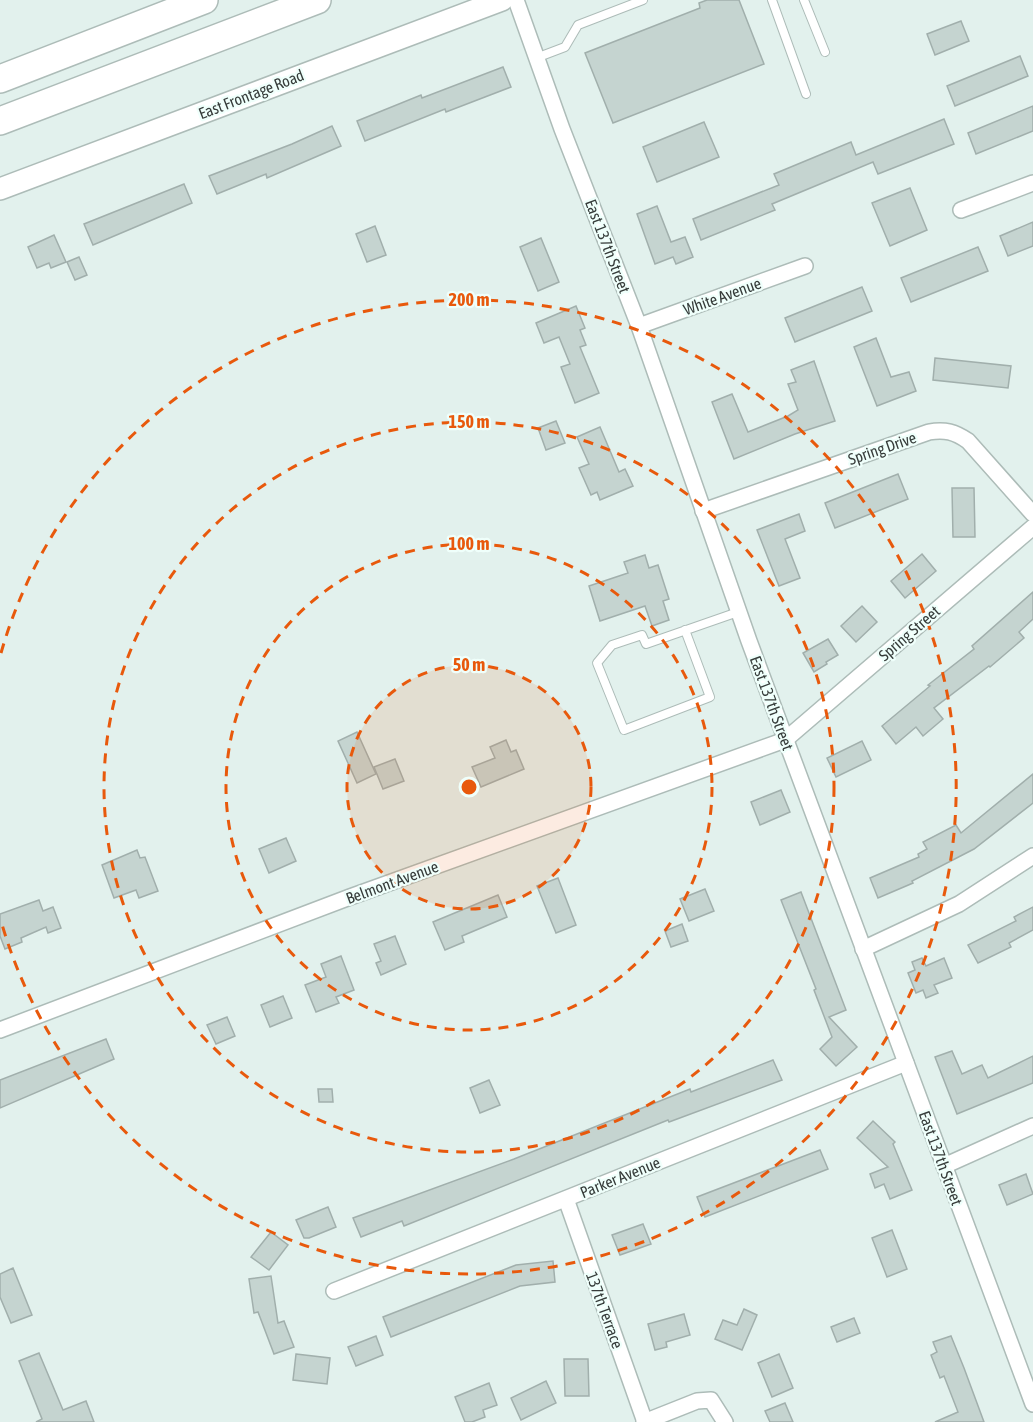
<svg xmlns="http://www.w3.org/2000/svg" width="1033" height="1422" font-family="'Asap Condensed',sans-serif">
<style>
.building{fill:#c5d4d0;stroke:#a1afac;stroke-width:1.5}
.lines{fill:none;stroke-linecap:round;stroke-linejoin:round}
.lane-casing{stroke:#adbcb8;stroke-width:10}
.street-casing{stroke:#adbcb8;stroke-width:18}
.secondary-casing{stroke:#adbcb8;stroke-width:24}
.highway-casing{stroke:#adbcb8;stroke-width:30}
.lane{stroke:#fff;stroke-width:8}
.street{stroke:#fff;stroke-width:15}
.secondary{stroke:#fff;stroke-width:21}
.highway{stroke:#fff;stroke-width:27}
.ring{fill:none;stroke:#e8590c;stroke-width:3;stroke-dasharray:10 8}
.labels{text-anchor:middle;stroke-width:4.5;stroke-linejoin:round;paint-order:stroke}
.street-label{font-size:16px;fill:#363c3a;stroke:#effffb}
.centre{fill:#e8590c;stroke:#effffb;stroke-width:3}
.ring-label{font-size:18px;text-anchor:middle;font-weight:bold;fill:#e8590c;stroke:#effffb;stroke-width:4.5;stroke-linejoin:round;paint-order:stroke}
</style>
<rect width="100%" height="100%" fill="#e2f1ed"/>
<g class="building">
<path d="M707 0H739L764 64 613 123 585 53 700 8 699 3Z"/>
<path d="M961 21 969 41 935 55 927 34Z"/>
<path d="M1020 56 1028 76 955 106 947 86Z"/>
<path d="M503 67 511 87 446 112 445 109 365 141 357 121 421 95 422 98Z"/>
<path d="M1033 106V131L976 154 968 133Z"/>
<path d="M944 119 954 144 878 174 873 162 772 204 775 210 701 240 693 219 779 185 774 174 851 142 856 155Z"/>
<path d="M704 122 719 157 657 182 643 147Z"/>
<path d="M332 126 341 146 267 178 266 174 217 194 209 176 292 144Z"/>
<path d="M184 184 192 203 93 245 84 224Z"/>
<path d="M910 188 927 230 890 246 872 203Z"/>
<path d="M657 206 671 242 685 237 693 257 676 264 673 257 655 264 637 214Z"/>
<path d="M1033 222V246L1008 256 1000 236Z"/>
<path d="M375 226 386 255 367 262 356 234Z"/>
<path d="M54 235 66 262 51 268 49 263 37 268 28 247Z"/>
<path d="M541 238 559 282 538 291 520 247Z"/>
<path d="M978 247 988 271 911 302 901 278Z"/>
<path d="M79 257 87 275 75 280 67 262Z"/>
<path d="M862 287 872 311 795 342 785 318Z"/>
<path d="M576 306 585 328 580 330 586 345 580 347 599 393 575 403 561 367 570 364 559 337 544 343 536 323Z"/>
<path d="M876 338 891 377 909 372 916 391 877 406 854 347Z"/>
<path d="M935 358 1011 366 1008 388 933 380Z"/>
<path d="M814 361 835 421 795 434 734 459 712 402 732 394 748 432 788 416 798 410 788 384 796 382 791 370Z"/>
<path d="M556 421 565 443 546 450 538 428Z"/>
<path d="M600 427 619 472 625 469 633 486 600 500 597 492 591 495 579 468 589 464 577 437Z"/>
<path d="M898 474 908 499 835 528 825 503Z"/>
<path d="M952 488H974L975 537H953Z"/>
<path d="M799 514 805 531 785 539 800 578 779 586 757 530Z"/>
<path d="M922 554 936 571 905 598 891 581Z"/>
<path d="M645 555 649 568 658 565 669 599 663 601 669 620 652 626 645 606 600 621 589 586 628 573 624 562Z"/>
<path d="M1033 592V619L1019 632 1024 638 990 667 989 666 934 708 943 719 923 736 916 727 896 744 882 726 930 686 928 685 974 649 972 646Z"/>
<path d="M862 606 877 622 856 642 841 626Z"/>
<path d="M828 639 838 655 826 662 827 664 814 672 803 653Z"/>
<path d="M357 732 376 774 357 783 338 741Z"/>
<path d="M506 740 511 752 516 750 524 769 481 787 472 767 495 758 490 747Z"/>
<path d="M862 741 871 760 836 777 827 758Z"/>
<path d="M395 759 404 781 383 789 374 767Z"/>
<path d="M1033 774V803L974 849 912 881 913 883 878 898 870 878 919 857 918 854 927 849 923 842 956 825 961 833Z"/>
<path d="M781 790 790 812 760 825 751 802Z"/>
<path d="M286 838 296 861 269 873 259 849Z"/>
<path d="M137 850 140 858 145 857 158 891 139 898 136 890 114 898 102 865Z"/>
<path d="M558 878 576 925 556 933 537 886Z"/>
<path d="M705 889 714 911 689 921 680 899Z"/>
<path d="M801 892 846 1010 829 1017 857 1047 836 1066 820 1049 832 1037 814 990 816 989 781 900Z"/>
<path d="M498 895 507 917 462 936 464 942 445 950 433 922Z"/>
<path d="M39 900 43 911 53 907 61 928 48 933 46 927 21 938 22 942 5 949 0 936V914Z"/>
<path d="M1033 907V930L1009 943 1011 947 978 963 968 945 1016 921 1014 917Z"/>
<path d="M682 924 688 941 671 947 665 931Z"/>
<path d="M395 936 406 964 381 975 376 963 381 961 374 944Z"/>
<path d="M341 956 354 990 336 997 339 1003 316 1012 305 985 326 977 321 964Z"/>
<path d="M922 958 926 966 944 958 952 978 934 985 938 993 926 998 923 990 916 993 908 973 915 970 912 962Z"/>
<path d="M283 996 292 1018 270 1027 261 1005Z"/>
<path d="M227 1017 235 1036 216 1044 207 1025Z"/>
<path d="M106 1039 114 1059 0 1108V1080Z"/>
<path d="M952 1051 962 1074 982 1065 988 1078 1033 1056V1083L957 1114 935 1057Z"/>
<path d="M773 1060 782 1080 669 1122 668 1120 404 1226 402 1221 361 1237 353 1218 514 1159 690 1089 691 1092Z"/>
<path d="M489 1080 500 1105 480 1113 470 1088Z"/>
<path d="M318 1089H332L333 1102H319Z"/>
<path d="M873 1121 895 1142 893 1144 912 1190 890 1199 884 1184 875 1188 870 1174 888 1167 857 1138Z"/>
<path d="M820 1150 828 1169 705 1217 697 1197Z"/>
<path d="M1026 1174 1033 1194 1007 1205 999 1185Z"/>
<path d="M328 1207 336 1227 309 1238H304L296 1220Z"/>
<path d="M643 1224 651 1244 620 1255 612 1235Z"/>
<path d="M892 1230 907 1269 887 1277 872 1238Z"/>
<path d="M271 1232 288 1245 269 1270 251 1257Z"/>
<path d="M553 1261 555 1282 520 1286 391 1337 383 1317 516 1265Z"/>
<path d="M13 1268 32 1315 11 1323 0 1297V1274Z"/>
<path d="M271 1276 278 1323 284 1321 294 1347 274 1354 258 1312 254 1313 249 1279Z"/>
<path d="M744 1309 757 1315 742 1350 715 1339 723 1320 737 1325Z"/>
<path d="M684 1314 690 1335 666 1342 667 1347 655 1350 648 1324Z"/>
<path d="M854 1318 860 1333 837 1342 831 1327Z"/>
<path d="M376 1336 383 1355 356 1366 348 1347Z"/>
<path d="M951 1336 964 1368 984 1422H935L958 1412 944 1376 940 1378 931 1355 937 1352 933 1342Z"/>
<path d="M39 1353 63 1410 86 1401 94 1422H36L42 1419 19 1361Z"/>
<path d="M296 1354 330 1358 327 1384 293 1380Z"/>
<path d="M779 1354 793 1388 772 1397 758 1363Z"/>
<path d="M564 1359H588L589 1396H565Z"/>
<path d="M546 1381 556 1403 521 1420 511 1398Z"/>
<path d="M489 1383 497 1405 483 1410 485 1417 472 1422H465L455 1397Z"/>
<path d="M785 1403 793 1422H770L765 1411Z"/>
</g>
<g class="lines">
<defs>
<g id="lane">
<path d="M772 0 806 94"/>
<path d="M804 0 825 52"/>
<path d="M536 58 565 47 578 25 643 0"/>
<path d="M685 630 710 697 624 730 597 663 612 645 642 635 646 644 738 612"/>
</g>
<g id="street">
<path d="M516 0 562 129 639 326 749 641 1033 1404"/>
<path d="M961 210 1033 183"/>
<path d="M639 326 805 266"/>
<path d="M703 511 929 432C945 429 955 432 968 441L1033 514"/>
<path d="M863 949 959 904 1033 856"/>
<path d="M0 1030 350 897 785 740 1033 527"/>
<path d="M944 1166 1033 1126"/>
<path d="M566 1199 645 1422"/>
<path d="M334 1291 906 1063"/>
<path d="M644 1422 697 1401 711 1400 725 1422"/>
</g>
<path id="secondary" d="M0 189 502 0"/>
<g id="highway">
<path d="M0 79 204 0"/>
<path d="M0 121 317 0"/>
</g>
</defs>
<use href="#lane" class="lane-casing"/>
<use href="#street" class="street-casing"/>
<use href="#secondary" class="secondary-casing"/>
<use href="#highway" class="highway-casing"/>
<use href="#lane" class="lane"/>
<use href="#street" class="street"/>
<use href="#secondary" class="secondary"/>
<use href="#highway" class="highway"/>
</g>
<circle cx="469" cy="787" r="122" fill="#e8590c" fill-opacity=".12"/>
<g class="ring">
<circle cx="469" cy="787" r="122"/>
<circle cx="469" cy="787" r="243"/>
<circle cx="469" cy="787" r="365"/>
<path d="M1 653A487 487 0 1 1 1 921"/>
</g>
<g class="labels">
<g class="street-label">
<text transform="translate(251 94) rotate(-21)" y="6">East Frontage Road</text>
<text transform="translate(608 246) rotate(69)" y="6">East 137th Street</text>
<text transform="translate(722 296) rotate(-20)" y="6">White Avenue</text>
<text transform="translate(882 448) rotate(-19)" y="6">Spring Drive</text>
<text transform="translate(909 633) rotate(-41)" y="6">Spring Street</text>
<text transform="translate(772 703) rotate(70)" y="6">East 137th Street</text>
<text transform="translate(392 882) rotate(-20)" y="6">Belmont Avenue</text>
<text transform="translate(941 1158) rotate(70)" y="6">East 137th Street</text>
<text transform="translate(620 1177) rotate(-22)" y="6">Parker Avenue</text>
<text transform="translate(605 1310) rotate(70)" y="6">137th Terrace</text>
</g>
</g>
<circle cx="469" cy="787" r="9" class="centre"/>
<g class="ring-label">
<text x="469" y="306">200 m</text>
<text x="469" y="428">150 m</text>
<text x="469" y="550">100 m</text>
<text x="469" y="671">50 m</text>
</g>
</svg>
